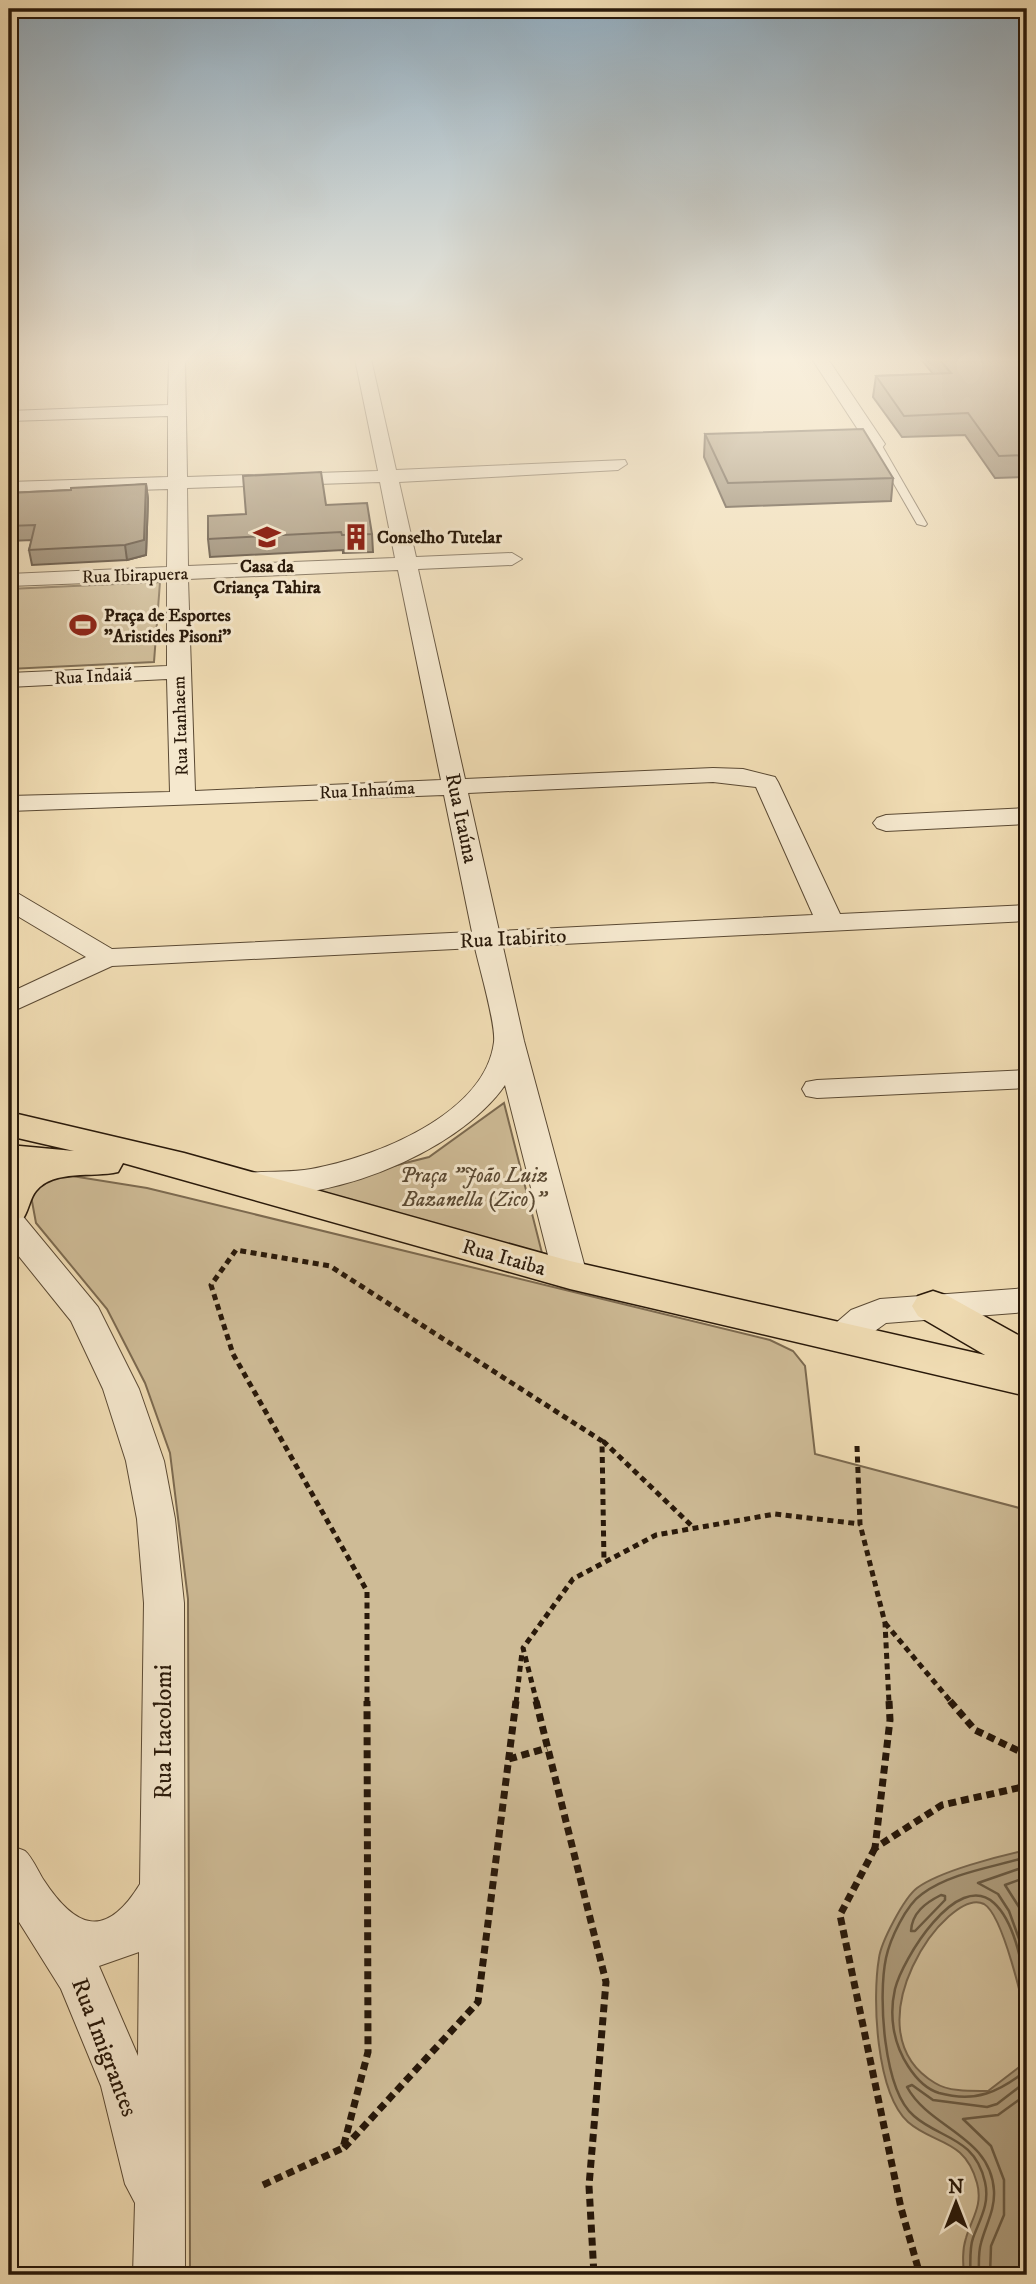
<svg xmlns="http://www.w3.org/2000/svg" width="1036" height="2284" font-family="'IM FELL DW Pica',serif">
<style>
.green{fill:#cebb96;stroke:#7c6a50;stroke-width:2}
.water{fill:#ac9a7a;stroke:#78664d;stroke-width:2}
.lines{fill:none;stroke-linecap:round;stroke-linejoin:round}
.shore{stroke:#6a5a42;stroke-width:2.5}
.lane-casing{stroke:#5b4a34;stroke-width:2}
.street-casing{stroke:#5b4a34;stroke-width:2}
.primary-casing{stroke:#29190a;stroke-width:3}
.path-far1{stroke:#29190a;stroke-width:5;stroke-dasharray:6 4.5;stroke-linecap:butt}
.path{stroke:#29190a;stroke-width:7;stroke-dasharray:8 5;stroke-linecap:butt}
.lane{fill:#f5e8ce;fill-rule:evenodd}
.street{fill:#f5e8ce;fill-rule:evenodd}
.primary{fill:#f0dcb3;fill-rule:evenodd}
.wall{fill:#7c6c54;stroke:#29190a;stroke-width:2}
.shaded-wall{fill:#655845;stroke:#29190a;stroke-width:2}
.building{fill:#907e62;stroke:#29190a;stroke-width:2}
.labels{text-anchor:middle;stroke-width:6;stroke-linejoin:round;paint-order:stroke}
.far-poi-label{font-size:18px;font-weight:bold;fill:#29190a;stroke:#f5e8ce;text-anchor:start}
.far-street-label{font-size:18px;fill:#29190a;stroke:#f5e8ce}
.street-label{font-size:21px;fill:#29190a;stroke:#f5e8ce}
.park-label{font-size:21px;font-style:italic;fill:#5b4a34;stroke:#f5e8ce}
.near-street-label{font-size:24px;fill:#29190a;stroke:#f5e8ce}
</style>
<rect width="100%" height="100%" fill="#f0dcb3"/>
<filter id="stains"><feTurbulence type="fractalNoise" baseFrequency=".00286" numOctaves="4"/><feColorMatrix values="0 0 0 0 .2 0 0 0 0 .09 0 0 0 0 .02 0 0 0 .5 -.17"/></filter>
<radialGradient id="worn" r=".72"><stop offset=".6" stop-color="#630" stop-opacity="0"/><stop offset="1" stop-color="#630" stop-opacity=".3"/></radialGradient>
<g class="green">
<path d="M160 582 154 662 9 669V589Z"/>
<path d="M504 1103 543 1257 293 1191 429 1157Z"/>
<path d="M72 1176 147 1188 770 1340 793 1351 805 1366 815 1454 1027 1510V2275H190L188 1599 170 1453 145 1383 107 1309 36 1223 31 1196 38 1184 53 1177Z"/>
</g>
<path class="water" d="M1027 1850V2029C1024 2005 1003 1915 984 1904 948 1885 846 2030 935 2083 949 2092 972 2091 988 2091L1022 2065 1027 2051V2275H964C963 2263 962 2250 966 2238 972 2218 983 2205 977 2183 965 2138 934 2145 908 2122 876 2093 872 1998 879 1958 881 1942 904 1898 917 1888 940 1871 999 1856 1027 1850Z"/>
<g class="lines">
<g class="shore">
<path d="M1027 1866 978 1883 998 1894 1009 1911 1027 1961"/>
<path d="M1027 1877 1005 1885 1019 1907 1027 1929"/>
<path d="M941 1895 945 1896V1900L915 1931H911C912 1913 925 1903 941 1895Z"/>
<path d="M1027 1992C1022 1965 1015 1922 994 1903 957 1869 902 1960 895 1989 889 2015 893 2043 908 2066 915 2077 926 2089 939 2093 976 2103 999 2092 1027 2070"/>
<path d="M970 2275C971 2264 969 2249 973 2238 980 2219 990 2204 985 2182 975 2137 940 2139 914 2116 883 2090 878 1995 886 1958 890 1939 906 1905 922 1894 950 1873 994 1867 1027 1857"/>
<path d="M979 2275C979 2264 978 2253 981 2243 986 2224 995 2210 994 2191 991 2136 930 2129 907 2087L912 2085 933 2100 987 2107 997 2104 1027 2081"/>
<path d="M990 2275 991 2246 1004 2215V2180L991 2146 963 2119 998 2115 1027 2094"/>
</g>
<defs>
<path id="lane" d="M873 442 881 444 927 524 925 526 917 524 871 444Z"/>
<g id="street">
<path d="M169 359H185L187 477 378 471 355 359H371L396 470 625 460 627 464 618 470 399 482 416 557 512 553 522 559 512 565 418 569 465 779 713 768 743 769 775 777 778 782 840 914 1027 905V921L503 947 524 1041 587 1275 582 1283 570 1287 558 1283 553 1275 505 1085C458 1154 313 1212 232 1190L227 1183 232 1176C257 1169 285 1174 311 1169 373 1158 485 1115 494 1042 496 1024 480 970 475 948L112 966 9 1013V993L86 957 9 911V892L19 894 112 949 472 932 444 795 9 811V796L170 792 167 679 9 687V673L167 666V580L9 586V574L167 567 168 489 9 494V482L168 477V416L9 421V411L168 405ZM380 482 395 558 188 566 187 488ZM398 570 441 780 195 791 188 579ZM713 782 756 787 813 915 499 931 468 793Z"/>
<path d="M812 359H828L885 444 882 448H870Z"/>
<path d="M1027 808V824L886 831 877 828 873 823 877 818 886 815Z"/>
<path d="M1027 1070V1088L817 1098 806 1096 802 1089 806 1082 817 1080Z"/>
<path d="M9 1211 21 1214 98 1307 139 1389 164 1461 175 1519 184 1603 185 2275H133L135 2203 125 2184 101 2086 61 1989 9 1906V1845C13 1847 21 1849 25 1851 32 1857 38 1871 43 1879 75 1928 105 1941 140 1884L144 1603 137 1519 126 1461 103 1389 71 1321 9 1244ZM139 1952 138 2056 99 1966Z"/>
<path d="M1027 1288V1312L886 1323 854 1346 842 1349 830 1346 824 1337 830 1328 851 1310 880 1299Z"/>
</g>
<path id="primary" d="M9 1112 184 1153 570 1261 985 1355 918 1316 912 1306 918 1296 933 1291 948 1296 1027 1340V1396L570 1289 123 1163 118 1172C93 1178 54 1169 36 1191 30 1198 29 1209 24 1217L9 1221V1172L12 1170 9 1169V1145L74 1151 9 1136Z"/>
</defs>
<use href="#lane" class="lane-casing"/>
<use href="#street" class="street-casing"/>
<use href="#primary" class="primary-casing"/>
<g class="path-far1">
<path d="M603 1441 694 1528"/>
<path d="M857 1446 860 1524 885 1623 889 1703"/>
<path d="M885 1623 952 1703"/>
<path d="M367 1703V1591L233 1354 211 1285 236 1250 330 1266 602 1441 604 1562"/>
<path d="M516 1703 522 1652"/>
<path d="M537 1703 523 1648 573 1579 656 1535 775 1514 860 1524"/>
</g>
<g class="path">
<path d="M536 1701 606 1982 589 2186 594 2275"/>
<path d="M889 1701 890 1720 875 1848 942 1805 1027 1786"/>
<path d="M950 1701 975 1730 1027 1755"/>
<path d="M509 1759 547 1748"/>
<path d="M875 1848 840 1915 901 2208 920 2275"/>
<path d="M344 2148 478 2002 516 1701"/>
<path d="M263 2185 343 2148 368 2052 367 1701"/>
</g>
<use href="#lane" class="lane"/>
<use href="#street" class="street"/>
<use href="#primary" class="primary"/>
</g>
<g class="wall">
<path d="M921 359H1027V477L995 478 965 435 902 437 873 397 876 376 933 374Z"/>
<path d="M705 434 893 478 891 501 726 507 704 457Z"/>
<path d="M146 484 148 499 146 555 127 560 32 565 29 550 32 540 9 541V493L71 490Z"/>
<path d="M326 505 372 534 373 552 343 553V550L210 557 208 539Z"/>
</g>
<path class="shaded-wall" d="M146 484 148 499 146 555 127 560 125 545Z"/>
<g class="building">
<path d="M939 359H1027V455L999 456 968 413 904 416 876 376 951 373Z"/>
<path d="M863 429 893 478 728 483 705 434Z"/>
<path d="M321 472 326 505 367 503 372 534 342 535 341 532 208 539V516L246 514 243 476Z"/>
<path d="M146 484 144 540 125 545 29 550 35 525 9 526V493L71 490V488Z"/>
</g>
<linearGradient id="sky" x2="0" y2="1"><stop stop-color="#90aabc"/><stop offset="0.53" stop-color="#f8efdd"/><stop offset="1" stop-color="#f8efdd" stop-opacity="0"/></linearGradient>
<rect width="1036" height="678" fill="url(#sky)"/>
<defs>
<symbol id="school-bare" viewBox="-9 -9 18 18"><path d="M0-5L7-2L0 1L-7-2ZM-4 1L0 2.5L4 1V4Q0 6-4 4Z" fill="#8f2418" stroke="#f5e8ce" stroke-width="2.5" paint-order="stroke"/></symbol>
<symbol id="building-bare" viewBox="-9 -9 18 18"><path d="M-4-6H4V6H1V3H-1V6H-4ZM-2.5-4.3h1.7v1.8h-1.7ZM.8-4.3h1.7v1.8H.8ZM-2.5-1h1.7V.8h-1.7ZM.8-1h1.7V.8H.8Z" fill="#8f2418" stroke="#f5e8ce" stroke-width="2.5" paint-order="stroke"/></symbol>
<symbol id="stadium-bare" viewBox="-9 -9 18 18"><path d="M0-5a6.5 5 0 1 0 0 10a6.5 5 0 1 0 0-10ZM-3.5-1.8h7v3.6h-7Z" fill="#8f2418" stroke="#f5e8ce" stroke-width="2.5" paint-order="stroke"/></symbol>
</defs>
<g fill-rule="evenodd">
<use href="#school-bare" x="248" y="518" width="38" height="38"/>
<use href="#building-bare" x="337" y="518" width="38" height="38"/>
<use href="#stadium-bare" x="64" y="606" width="38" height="38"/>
</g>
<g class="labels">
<g class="far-poi-label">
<text x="377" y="543">Conselho Tutelar</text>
<text x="267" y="572" text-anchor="middle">Casa da<tspan x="267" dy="21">Criança Tahira</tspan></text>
<text x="104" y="621">Praça de Esportes<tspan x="104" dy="21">"Aristides Pisoni"</tspan></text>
</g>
<g class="far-street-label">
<text transform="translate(135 575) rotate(-2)" y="6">Rua Ibirapuera</text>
<text transform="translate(93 676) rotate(-3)" y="6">Rua Indaiá</text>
<text transform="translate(180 726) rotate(-92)" y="6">Rua Itanhaem</text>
<text transform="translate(367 790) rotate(-3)" y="6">Rua Inhaúma</text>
</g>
<g class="street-label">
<text transform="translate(462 818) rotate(78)" y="7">Rua Itaúna</text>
<text transform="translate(513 938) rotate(-3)" y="7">Rua Itabirito</text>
<text transform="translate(504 1257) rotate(16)" y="7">Rua Itaiba</text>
</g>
<g class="park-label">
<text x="474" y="1182">Praça "João Luiz<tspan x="474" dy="24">Bazanella (Zico)"</tspan></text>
</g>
<g class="near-street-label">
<text transform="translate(163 1732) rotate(-90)" y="8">Rua Itacolomi</text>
<text transform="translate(105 2047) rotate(69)" y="8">Rua Imigrantes</text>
</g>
</g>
<rect width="1036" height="2284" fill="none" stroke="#f0dcb3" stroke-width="35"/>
<rect x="10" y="10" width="1015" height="2263" fill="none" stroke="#29190a" stroke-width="3.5"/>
<rect x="18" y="18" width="1001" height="2249" fill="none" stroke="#29190a" stroke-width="2"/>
<g transform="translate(956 2203)" stroke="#f5e8ce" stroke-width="5" paint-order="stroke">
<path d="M0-5L12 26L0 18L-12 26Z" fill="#29190a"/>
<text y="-10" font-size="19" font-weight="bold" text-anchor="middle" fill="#29190a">N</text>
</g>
<rect width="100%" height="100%" filter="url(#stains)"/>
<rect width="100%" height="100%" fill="url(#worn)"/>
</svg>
